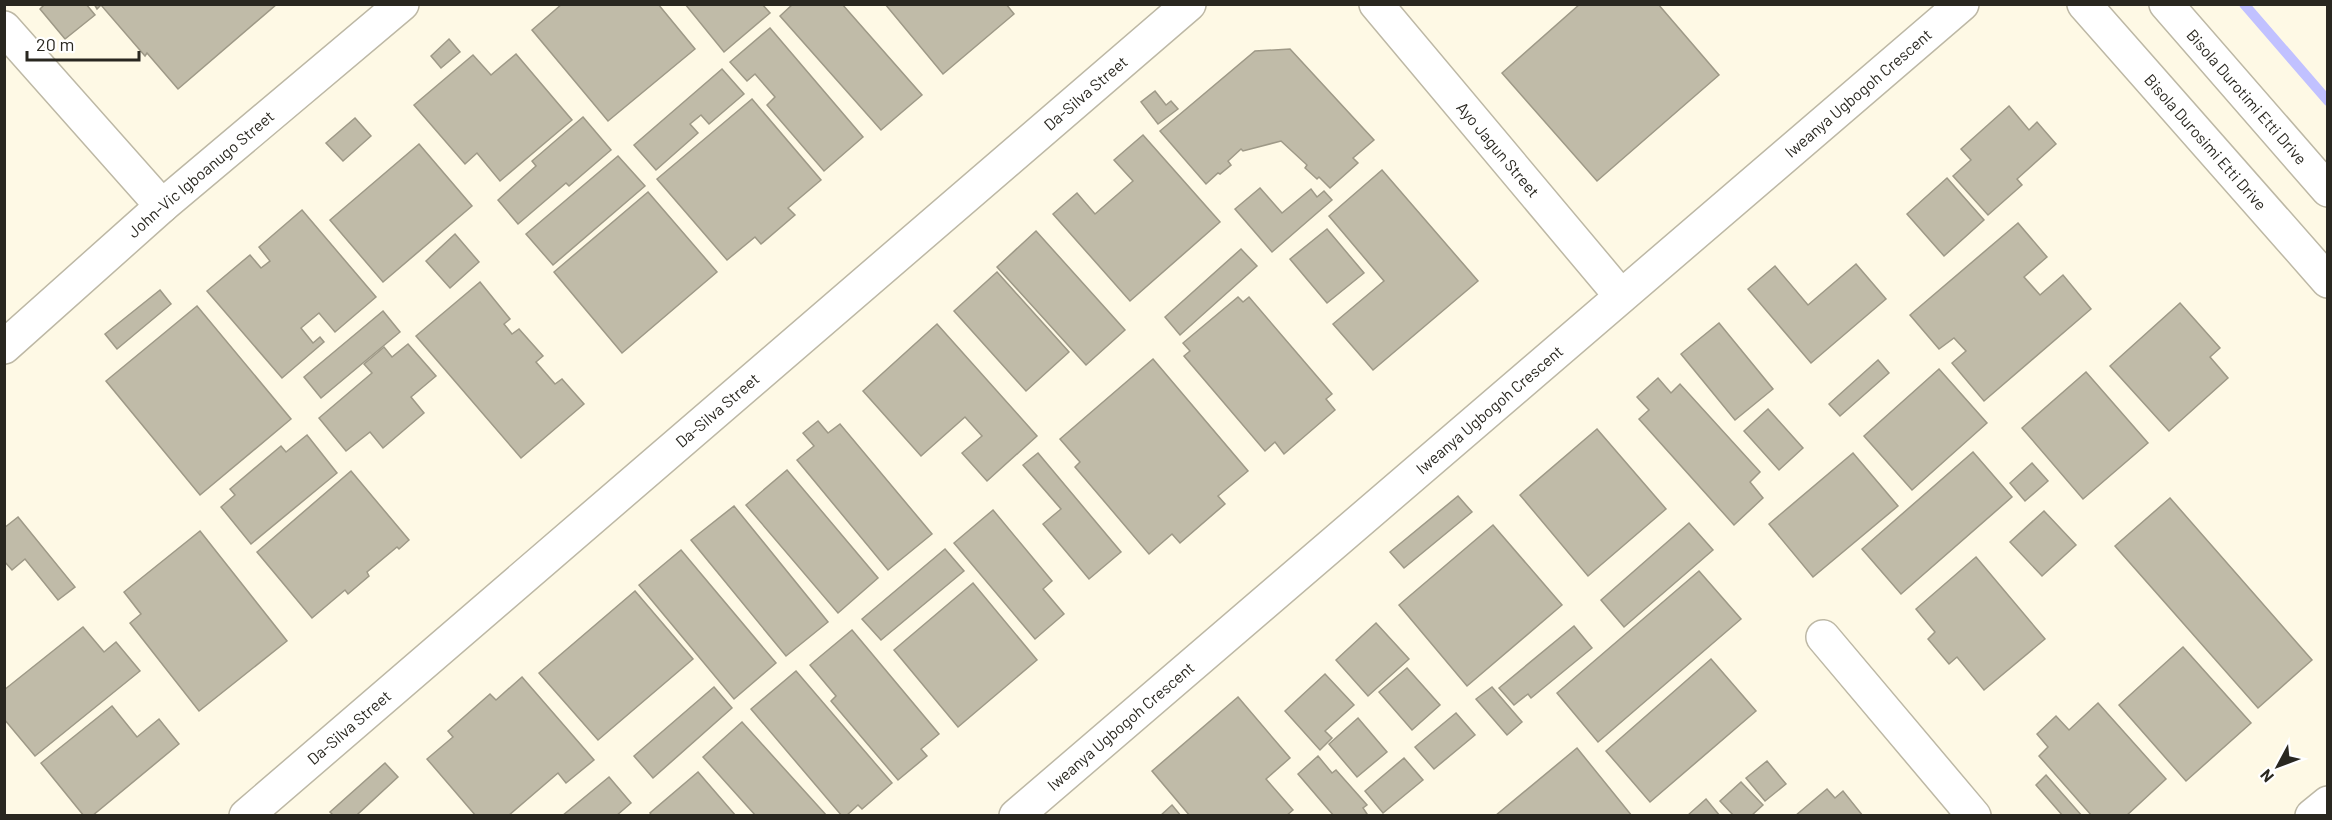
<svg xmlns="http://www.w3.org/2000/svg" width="2332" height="820" font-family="Barlow,sans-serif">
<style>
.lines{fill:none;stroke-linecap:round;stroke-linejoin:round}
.stream{stroke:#c1c1ff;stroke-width:10}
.building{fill:#c0bba8;stroke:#9e9987;stroke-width:1.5}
.minor-casing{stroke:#bdb8a5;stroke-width:36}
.major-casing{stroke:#bdb8a5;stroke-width:36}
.minor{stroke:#fff;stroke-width:33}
.major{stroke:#fff;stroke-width:33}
.labels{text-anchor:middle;stroke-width:5;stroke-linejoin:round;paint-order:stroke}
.street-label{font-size:16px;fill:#292720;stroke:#fff}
</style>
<rect width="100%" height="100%" fill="#fef9e5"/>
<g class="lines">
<path class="stream" d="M2244 4 2328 101"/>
</g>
<g class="building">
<path d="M45 4H86L95 15 65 39 40 9Z"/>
<path d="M94 4H277L178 89 147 53 145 56 101 5 97 9Z"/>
<path d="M562 4H658L695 49 608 121 532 30Z"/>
<path d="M685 4H762L770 13 724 52Z"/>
<path d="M793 4H842L922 95 881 130 780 16Z"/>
<path d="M885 4H1006L1014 14 943 74Z"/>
<path d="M1580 4H1658L1719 75 1597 181 1502 73Z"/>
<path d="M770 28 863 137 824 171 767 105 775 97 755 74 747 81 730 62Z"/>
<path d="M449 39 460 52 441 68 431 56Z"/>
<path d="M1290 49 1374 140 1353 158 1358 163 1330 188 1319 177 1317 179 1305 168 1307 165 1281 141 1243 151 1241 149 1228 161 1231 165 1220 174 1218 173 1206 184 1160 131 1255 51Z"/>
<path d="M516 54 572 120 500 181 477 153 465 164 414 105 473 55 491 75Z"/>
<path d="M722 69 744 94 709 124 701 115 690 124 698 133 656 170 634 145Z"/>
<path d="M1155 91 1166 105 1171 101 1178 109 1158 124 1141 102Z"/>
<path d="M752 99 821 180 788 208 795 215 761 244 755 237 727 260 657 179Z"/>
<path d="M2009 106 2029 130 2037 122 2056 144 2017 179 2022 185 1988 215 1953 176 1971 160 1961 149Z"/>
<path d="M583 117 611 150 569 186 566 183 518 224 498 200 536 166 532 161Z"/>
<path d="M355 118 371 136 343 161 326 143Z"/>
<path d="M1143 135 1220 222 1130 301 1053 214 1077 193 1095 214 1133 181 1114 160Z"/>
<path d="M419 144 472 206 383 282 330 220Z"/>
<path d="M618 156 645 186 553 265 526 234Z"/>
<path d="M1382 170 1478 281 1373 370 1333 324 1384 281 1329 216Z"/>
<path d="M1947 178 1984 220 1944 256 1907 214Z"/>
<path d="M1260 188 1282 213 1311 189 1317 197 1324 191 1332 200 1272 252 1235 209Z"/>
<path d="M648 192 717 272 622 353 554 272Z"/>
<path d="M302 210 376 297 335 332 319 313 301 328 313 343 320 337 324 342 282 378 207 291 250 255 261 268 270 261 259 247Z"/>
<path d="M2018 223 2047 257 2024 277 2040 295 2063 275 2091 309 1984 401 1952 363 1966 351 1954 338 1939 349 1910 315Z"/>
<path d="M1327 229 1364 273 1327 303 1290 259Z"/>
<path d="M1036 231 1125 330 1086 365 997 267Z"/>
<path d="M455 234 479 262 450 288 426 261Z"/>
<path d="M1241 249 1257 266 1180 335 1165 317Z"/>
<path d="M1856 264 1886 299 1811 363 1748 289 1775 266 1808 305Z"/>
<path d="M997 272 1069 352 1026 391 954 311Z"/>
<path d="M480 282 510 319 504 324 512 334 519 329 543 356 536 362 555 384 562 379 584 404 521 458 416 336Z"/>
<path d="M160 290 171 304 117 349 105 334Z"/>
<path d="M1238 297 1243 302 1249 297 1332 394 1326 399 1335 410 1284 454 1275 442 1265 451 1184 356 1190 351 1183 343Z"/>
<path d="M2180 303 2220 348 2210 357 2228 378 2169 431 2110 366Z"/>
<path d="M197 306 291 419 200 495 106 381Z"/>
<path d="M383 311 400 332 321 398 304 377Z"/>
<path d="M1719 323 1773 389 1735 420 1681 354Z"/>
<path d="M937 324 1037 436 987 481 962 453 982 436 965 417 921 456 863 391Z"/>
<path d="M408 344 436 376 411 397 424 413 383 448 370 432 346 451 319 418 372 373 364 364 384 347 392 357Z"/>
<path d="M1153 359 1248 471 1218 496 1225 504 1180 543 1172 534 1149 554 1075 467 1080 462 1060 439Z"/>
<path d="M1878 360 1889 373 1840 416 1829 404Z"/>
<path d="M1939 369 1987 423 1912 490 1864 436Z"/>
<path d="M2086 372 2148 443 2083 499 2022 428Z"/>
<path d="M1658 378 1671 393 1680 384 1760 472 1750 482 1763 498 1734 525 1639 419 1649 410 1637 397Z"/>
<path d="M1768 409 1803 448 1779 470 1744 431Z"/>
<path d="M818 421 828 433 840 424 932 534 888 570 797 460 814 446 803 433Z"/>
<path d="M1597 429 1666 509 1588 576 1520 495Z"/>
<path d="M307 435 337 473 251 544 221 507 235 495 230 489 281 446 286 452Z"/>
<path d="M1973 452 2012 497 1901 594 1862 549Z"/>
<path d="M1038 453 1121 552 1089 579 1043 524 1061 509 1023 465Z"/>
<path d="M1853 453 1898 506 1813 577 1769 524Z"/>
<path d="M2032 463 2048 481 2025 501 2010 483Z"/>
<path d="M787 470 878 578 838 613 746 505Z"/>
<path d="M351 471 409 540 399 549 397 547 367 572 369 576 348 594 345 590 312 618 257 552Z"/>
<path d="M1458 496 1472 512 1404 568 1390 552Z"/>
<path d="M2170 498 2312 660 2258 708 2115 546Z"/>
<path d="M734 506 828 622 786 656 691 540Z"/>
<path d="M993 510 1052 581 1043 589 1064 614 1035 639 954 543Z"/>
<path d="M2044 511 2076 545 2042 576 2010 542Z"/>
<path d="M18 517 75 587 58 600 25 559 12 570 4 561V528Z"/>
<path d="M1689 523 1713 550 1624 627 1601 600Z"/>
<path d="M1493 525 1562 605 1467 686 1399 605Z"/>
<path d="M200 531 287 641 199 711 130 623 141 614 124 592Z"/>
<path d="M945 549 964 571 881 640 862 619Z"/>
<path d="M681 550 776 663 734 699 639 585Z"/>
<path d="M1976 557 2045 639 1984 690 1957 657 1949 664 1928 639 1935 632 1916 609Z"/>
<path d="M1699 571 1741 619 1598 742 1557 693Z"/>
<path d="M973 583 1037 660 958 727 894 650Z"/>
<path d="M635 591 693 659 598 740 539 673Z"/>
<path d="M1376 623 1409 659 1368 696 1336 660Z"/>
<path d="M1574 626 1592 648 1531 698 1528 694 1514 705 1499 688Z"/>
<path d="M83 627 104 652 116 642 140 671 35 756 4 719V690Z"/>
<path d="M852 630 939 734 921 749 927 756 898 780 831 701 836 696 810 665Z"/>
<path d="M2183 647 2251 723 2186 781 2119 705Z"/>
<path d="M1711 659 1756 711 1650 802 1606 751Z"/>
<path d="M1407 668 1440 705 1412 730 1379 692Z"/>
<path d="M796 671 892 783 862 809 858 805 846 816H842L751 709Z"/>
<path d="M1325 674 1354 705 1325 731 1332 738 1320 750 1285 711Z"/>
<path d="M522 677 594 760 566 783 558 773 508 816H476L427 759 453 737 448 731 490 694 496 700Z"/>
<path d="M714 687 732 708 653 778 634 756Z"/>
<path d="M1492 687 1522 722 1507 735 1476 699Z"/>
<path d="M1238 697 1290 758 1266 779 1293 810 1286 816H1190L1152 771Z"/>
<path d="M2098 703 2166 779 2126 816H2092L2039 756 2048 747 2037 734 2056 716 2069 730Z"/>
<path d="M112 706 137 737 159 719 179 744 92 816H84L41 763Z"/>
<path d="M1456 713 1475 735 1434 769 1415 747Z"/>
<path d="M1358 718 1387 752 1357 777 1329 744Z"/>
<path d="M742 722 827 816H756L703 757Z"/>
<path d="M1577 748 1632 816H1495Z"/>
<path d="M1318 756 1332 773 1336 770 1367 805 1363 808 1367 814 1365 816H1334L1298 774Z"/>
<path d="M1404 758 1423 780 1383 813 1365 791Z"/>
<path d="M1767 761 1786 784 1765 801 1746 778Z"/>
<path d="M385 763 398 777 358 814 359 816H334L330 812Z"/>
<path d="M698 772 736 816H652L650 813Z"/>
<path d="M2046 775 2082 816H2063L2036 785Z"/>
<path d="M609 777 631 803 616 816H562Z"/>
<path d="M1741 782 1763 805 1751 816H1734L1720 801Z"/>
<path d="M1827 789 1835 798 1843 791 1863 816H1795Z"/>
<path d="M1706 799 1720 816H1687Z"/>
<path d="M1172 805 1181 816H1160Z"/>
</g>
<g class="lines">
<defs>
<g id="minor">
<path id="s1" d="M1376 4 1621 296"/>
<path d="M4 28 162 206"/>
<path id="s2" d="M4 347 162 206 402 4"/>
<path d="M1823 637 1974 816"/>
<path id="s3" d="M246 816 1189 4"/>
<path id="s4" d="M1016 816 1962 4"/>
<path d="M2312 816 2328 803"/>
</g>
<g id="major">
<path id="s5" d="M2084 4 2328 281"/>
<path id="s6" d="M2166 4 2328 190"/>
</g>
</defs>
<use href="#minor" class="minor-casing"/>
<use href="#major" class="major-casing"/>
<use href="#minor" class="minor"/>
<use href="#major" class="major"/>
</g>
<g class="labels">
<g class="street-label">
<text dy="6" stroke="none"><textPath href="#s3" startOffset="1108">Da-Silva Street</textPath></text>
<text dy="6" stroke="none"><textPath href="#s4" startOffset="1110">Iweanya Ugbogoh Crescent</textPath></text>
<text dy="6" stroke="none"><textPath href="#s6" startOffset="123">Bisola Durotimi Etti Drive</textPath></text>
<text dy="6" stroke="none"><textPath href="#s5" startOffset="184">Bisola Durosimi Etti Drive</textPath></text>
<text dy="6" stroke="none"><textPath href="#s1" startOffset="190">Ayo Jagun Street</textPath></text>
<text dy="6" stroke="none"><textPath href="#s2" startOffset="262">John-Vic Igboanugo Street</textPath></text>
<text dy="6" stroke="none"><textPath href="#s3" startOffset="622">Da-Silva Street</textPath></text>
<text dy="6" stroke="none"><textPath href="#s4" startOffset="624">Iweanya Ugbogoh Crescent</textPath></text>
<text dy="6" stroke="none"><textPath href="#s4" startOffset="138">Iweanya Ugbogoh Crescent</textPath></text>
<text dy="6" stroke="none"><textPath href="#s3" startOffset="136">Da-Silva Street</textPath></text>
</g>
</g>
<rect width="2332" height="820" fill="none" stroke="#292720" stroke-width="12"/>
<g transform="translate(2278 766) rotate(229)" stroke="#ffffff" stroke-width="4.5" paint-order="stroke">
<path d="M0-4.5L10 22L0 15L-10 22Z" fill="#292720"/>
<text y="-9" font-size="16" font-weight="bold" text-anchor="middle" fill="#292720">N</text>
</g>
<path d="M27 51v9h112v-9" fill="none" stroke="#292720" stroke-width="3"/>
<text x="36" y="51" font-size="18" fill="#292720" stroke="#ffffff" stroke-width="4.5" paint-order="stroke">20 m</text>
</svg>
